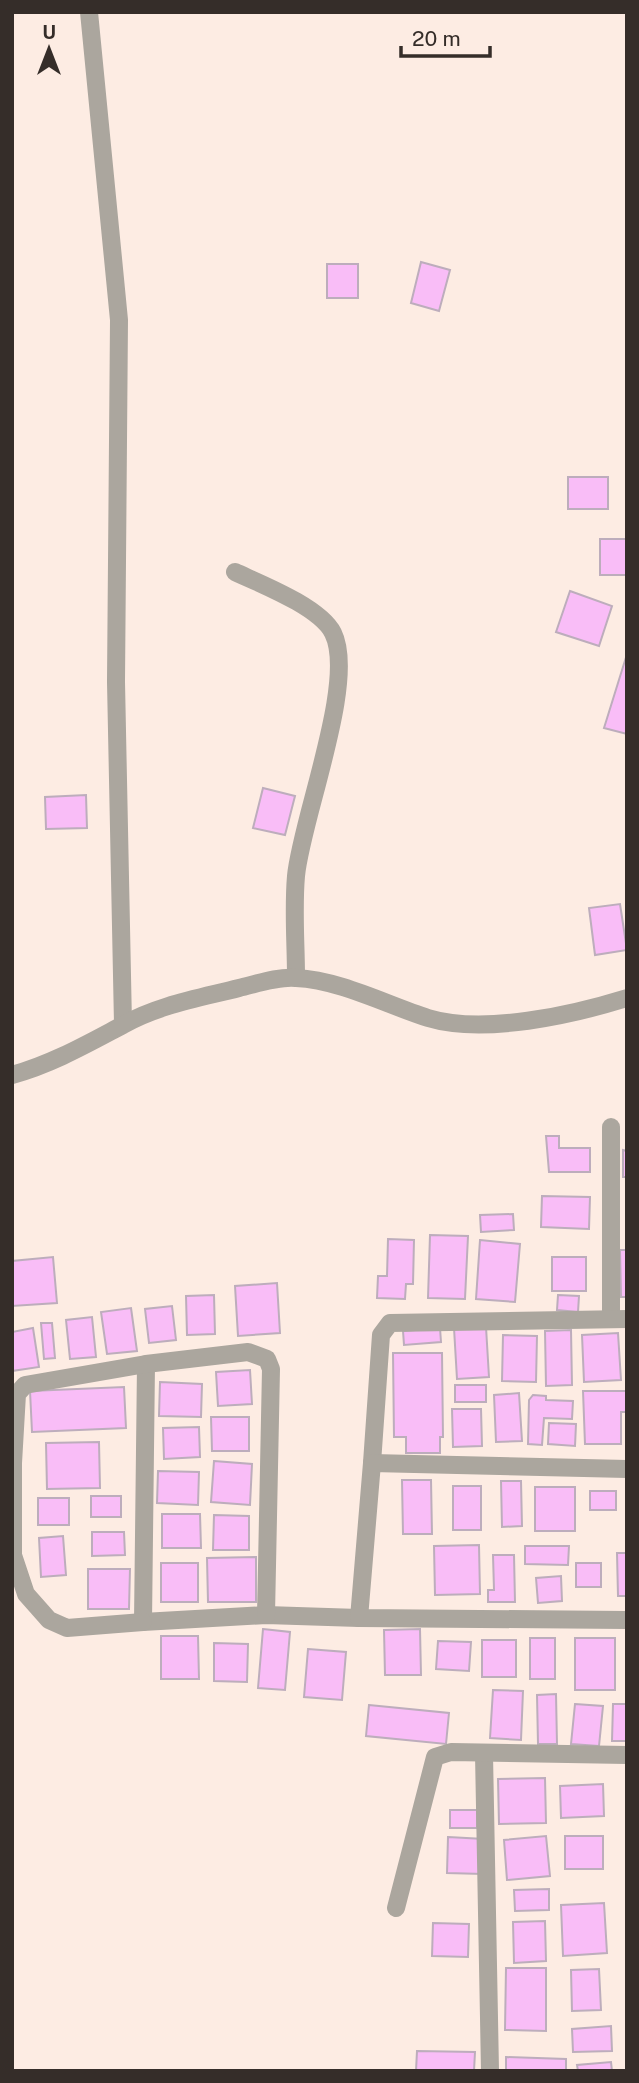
<svg xmlns="http://www.w3.org/2000/svg" width="639" height="2083" font-family="'Public Sans',sans-serif">
<style>
.building{fill:#f9bdf7;stroke:#bdadbc;stroke-width:2}
.lines{fill:none;stroke-linecap:round;stroke-linejoin:round}
.minor{stroke:#aba69e;stroke-width:18}
</style>
<rect width="100%" height="100%" fill="#fdece3"/>
<g class="building">
<path d="M421 262 450 270 439 311 411 303Z"/>
<rect x="327" y="264" width="31" height="34"/>
<rect x="568" y="477" width="40" height="32"/>
<rect x="600" y="539" width="27" height="36"/>
<path d="M570 591 612 606 599 646 556 632Z"/>
<path d="M627 654V734L604 728Z"/>
<path d="M263 788 295 796 285 835 253 828Z"/>
<path d="M86 795 87 828 46 829 45 797Z"/>
<path d="M620 904 627 950 595 955 589 908Z"/>
<path d="M546 1136H559V1148H590V1172H549Z"/>
<path d="M623 1150 627 1151V1177H623Z"/>
<path d="M542 1196 590 1197 589 1229 541 1227Z"/>
<path d="M513 1214 514 1230 481 1232 480 1215Z"/>
<path d="M430 1235 468 1236 465 1299 428 1298Z"/>
<path d="M388 1239 414 1240 413 1284H406L405 1299 377 1298 378 1276H387Z"/>
<path d="M480 1240 520 1244 515 1302 476 1299Z"/>
<path d="M620 1250H627V1297H621Z"/>
<path d="M53 1257 57 1303 12 1306V1261Z"/>
<rect x="552" y="1257" width="34" height="34"/>
<path d="M277 1283 280 1333 238 1336 235 1286Z"/>
<path d="M214 1295 215 1334 187 1335 186 1296Z"/>
<path d="M558 1295 579 1296 578 1312 557 1310Z"/>
<path d="M172 1306 176 1340 149 1343 145 1309Z"/>
<path d="M131 1308 137 1351 107 1354 101 1312Z"/>
<path d="M92 1317 96 1357 70 1359 66 1320Z"/>
<path d="M41 1323H52L55 1358 44 1359Z"/>
<path d="M486 1327 489 1377 457 1379 454 1328Z"/>
<path d="M33 1328 39 1367 12 1371V1332Z"/>
<path d="M440 1328 441 1342 404 1345 403 1331Z"/>
<path d="M571 1330 572 1385 546 1386 545 1331Z"/>
<path d="M618 1333 621 1380 584 1382 582 1335Z"/>
<path d="M503 1335 537 1336 536 1382 502 1381Z"/>
<path d="M393 1353H442L443 1437H440V1453H406V1437H394Z"/>
<path d="M250 1370 252 1404 218 1406 216 1372Z"/>
<path d="M160 1382 202 1384 201 1417 159 1416Z"/>
<rect x="455" y="1385" width="31" height="17"/>
<path d="M124 1387 126 1428 32 1432 30 1391Z"/>
<path d="M583 1391H627V1412H621V1444H585Z"/>
<path d="M519 1393 522 1441 496 1442 494 1395Z"/>
<path d="M533 1395 546 1396V1400L573 1401 572 1419 544 1418 542 1445 528 1444 529 1400Z"/>
<path d="M452 1409H481L482 1446 453 1447Z"/>
<path d="M211 1417H249V1451H212Z"/>
<path d="M549 1423 576 1424 575 1446 548 1444Z"/>
<path d="M199 1427 200 1457 164 1459 163 1428Z"/>
<path d="M99 1442 100 1488 47 1489 46 1443Z"/>
<path d="M214 1461 252 1464 250 1505 211 1502Z"/>
<path d="M158 1471 199 1472 198 1505 157 1503Z"/>
<path d="M402 1480H431L432 1534H403Z"/>
<path d="M501 1481H521L522 1526 502 1527Z"/>
<rect x="453" y="1486" width="28" height="44"/>
<rect x="535" y="1487" width="40" height="44"/>
<rect x="590" y="1491" width="26" height="19"/>
<rect x="91" y="1496" width="30" height="21"/>
<rect x="38" y="1498" width="31" height="27"/>
<path d="M162 1514H200L201 1548H162Z"/>
<path d="M214 1515 249 1516V1550H213Z"/>
<path d="M92 1532H124L125 1555 92 1556Z"/>
<path d="M63 1536 66 1575 41 1577 39 1538Z"/>
<path d="M479 1545 480 1594 435 1595 434 1546Z"/>
<path d="M525 1546H569L568 1565 525 1564Z"/>
<path d="M617 1553H627V1596H618Z"/>
<path d="M493 1555H514L515 1602H488V1590H494Z"/>
<path d="M256 1557V1602H208L207 1558Z"/>
<rect x="161" y="1563" width="37" height="39"/>
<rect x="576" y="1563" width="25" height="24"/>
<path d="M88 1569H130L129 1609H88Z"/>
<path d="M561 1576 562 1601 538 1603 536 1578Z"/>
<path d="M263 1629 290 1632 285 1690 258 1688Z"/>
<path d="M420 1629 421 1675H385L384 1630Z"/>
<path d="M161 1636H198L199 1679H161Z"/>
<rect x="530" y="1638" width="25" height="41"/>
<rect x="575" y="1638" width="40" height="52"/>
<rect x="482" y="1640" width="34" height="37"/>
<path d="M438 1641 471 1642 469 1671 436 1669Z"/>
<path d="M214 1643 248 1644 247 1682 214 1681Z"/>
<path d="M308 1649 346 1652 342 1700 304 1697Z"/>
<path d="M493 1690 523 1691 521 1740 490 1738Z"/>
<path d="M556 1694 557 1744H538L537 1695Z"/>
<path d="M575 1704 603 1706 599 1746 571 1744Z"/>
<path d="M613 1704H627V1741H612Z"/>
<path d="M369 1705 449 1713 446 1744 366 1736Z"/>
<path d="M545 1778 546 1823 499 1824 498 1779Z"/>
<path d="M603 1784 604 1816 561 1818 560 1786Z"/>
<rect x="450" y="1810" width="27" height="18"/>
<path d="M546 1836 550 1876 507 1880 504 1840Z"/>
<rect x="565" y="1836" width="38" height="33"/>
<path d="M448 1837 484 1839 483 1874 447 1873Z"/>
<path d="M549 1889V1910L515 1911 514 1890Z"/>
<path d="M604 1903 607 1953 563 1956 561 1905Z"/>
<path d="M545 1921 546 1961 514 1963 513 1922Z"/>
<path d="M433 1923 469 1924 468 1957 432 1956Z"/>
<path d="M506 1968H546V2031L505 2030Z"/>
<path d="M599 1969 601 2010 572 2011 571 1970Z"/>
<path d="M611 2026 612 2051 573 2052 572 2029Z"/>
<path d="M417 2051 475 2052 474 2071H416Z"/>
<path d="M506 2057 566 2059V2071H506Z"/>
<path d="M611 2062 612 2071H578L577 2065Z"/>
</g>
<g class="lines">
<g class="minor">
<path d="M89 12 119 320 116 682 123 1024"/>
<path d="M235 572C261 584 320 607 333 633 357 681 301 820 296 876 293 910 296 944 296 977"/>
<path d="M12 1075C52 1064 87 1044 123 1025 158 1005 200 998 239 988 256 984 279 976 296 978 340 980 387 1005 428 1018 484 1035 572 1015 627 998"/>
<path d="M611 1127V1319"/>
<path d="M146 1364 143 1622 266 1615 359 1618"/>
<path d="M372 1463 381 1335 390 1323 627 1319"/>
<path d="M627 1469 372 1463 359 1618 627 1620"/>
<path d="M143 1622 67 1628 49 1620 26 1594 13 1555V1463L17 1394 25 1385 146 1364 248 1352 267 1359 271 1369 266 1615"/>
<path d="M484 1754 490 2071"/>
<path d="M396 1908 435 1757 451 1752 627 1755"/>
</g>
</g>
<rect width="639" height="2083" fill="none" stroke="#352d29" stroke-width="28"/>
<g transform="translate(49 49)" stroke="#fdece3" stroke-width="5" paint-order="stroke">
<path d="M0-5L12 26L0 18L-12 26Z" fill="#352d29"/>
<text y="-10" font-size="19" font-weight="bold" text-anchor="middle" fill="#352d29">U</text>
</g>
<path d="M401 46v10h89v-10" fill="none" stroke="#352d29" stroke-width="3.5"/>
<text x="412" y="46" font-size="21" fill="#352d29" stroke="#fdece3" stroke-width="5" paint-order="stroke">20 m</text>
</svg>
